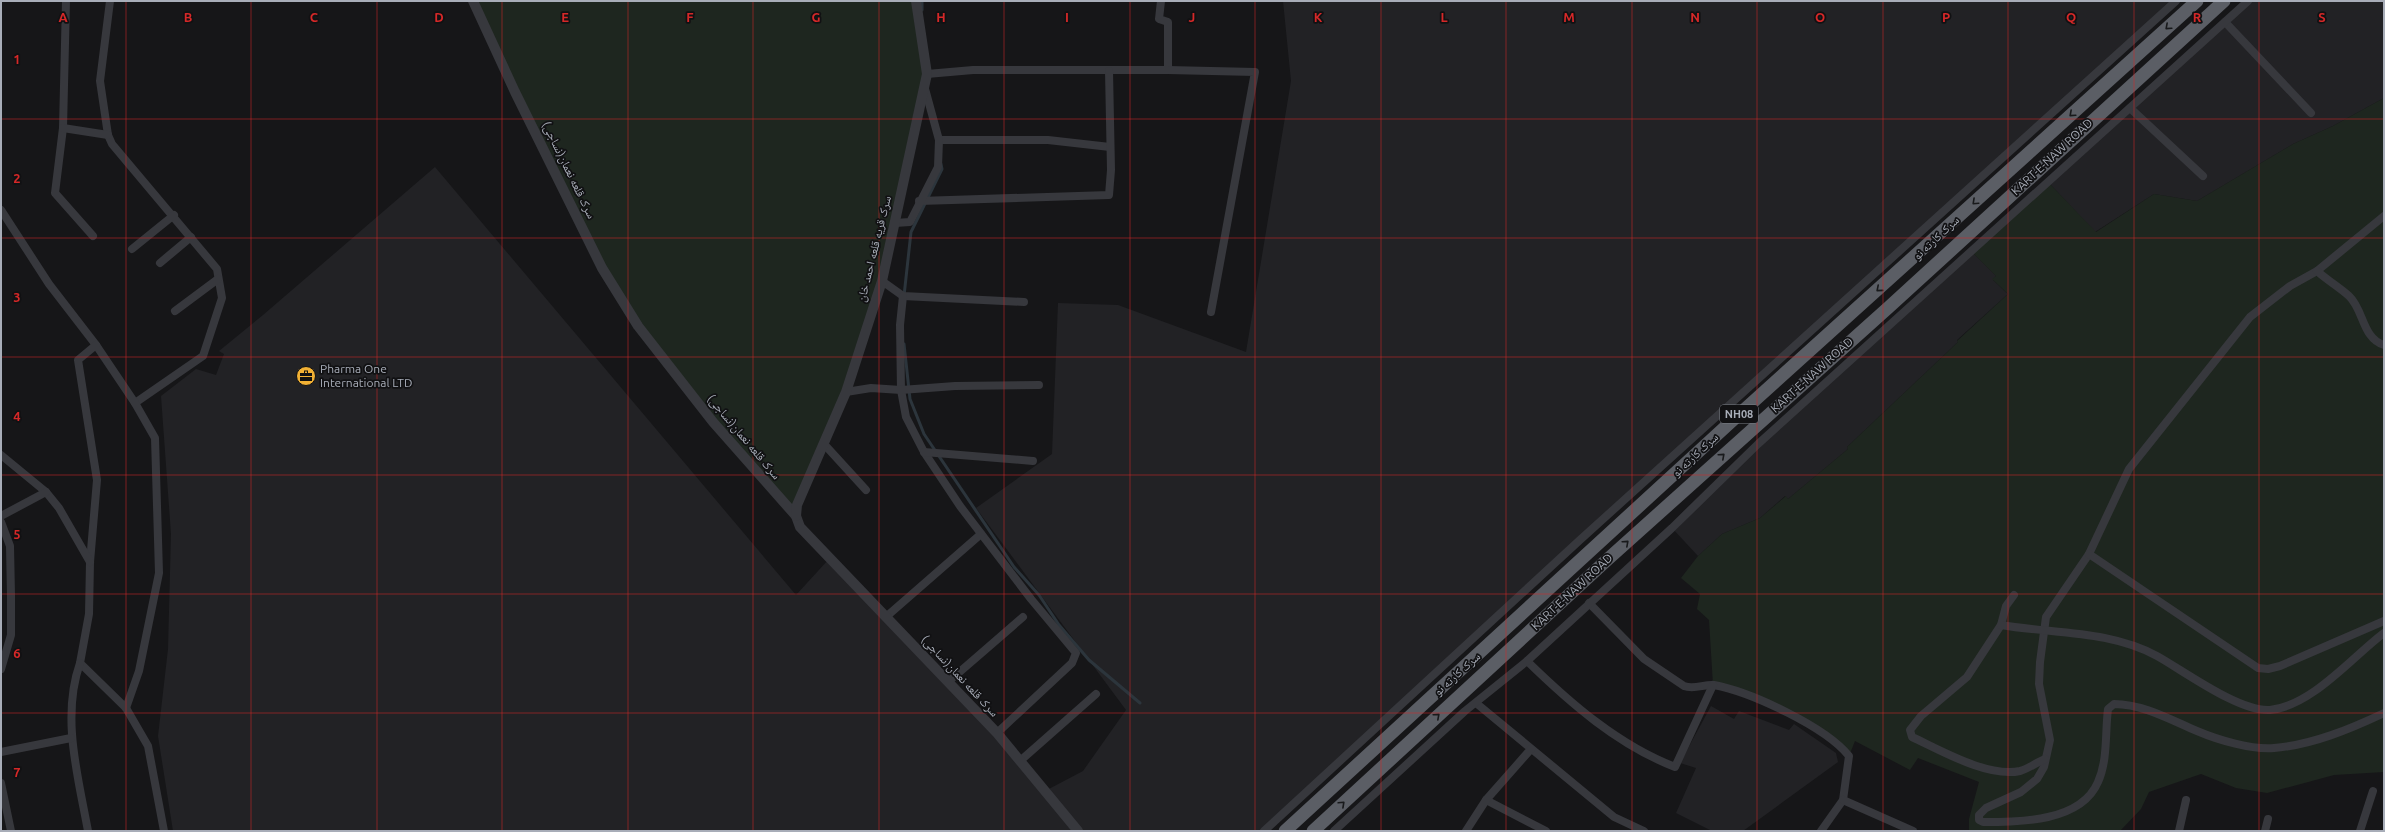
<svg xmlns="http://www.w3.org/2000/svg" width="2385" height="832" font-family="Ubuntu,'Noto Naskh Arabic',sans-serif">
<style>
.built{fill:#222225}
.green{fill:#1e261f}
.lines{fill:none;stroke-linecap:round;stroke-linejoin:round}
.stream{stroke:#2c353c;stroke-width:3}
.minor{stroke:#37383d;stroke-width:8}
.tertiary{stroke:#37383d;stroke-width:10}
.trunk{stroke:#5b5e65;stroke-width:13}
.oneway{stroke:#18191b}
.grid{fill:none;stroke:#d62828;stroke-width:1;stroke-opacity:0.55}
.labels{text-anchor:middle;stroke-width:3.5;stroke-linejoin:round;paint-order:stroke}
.shield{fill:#111113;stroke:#7b7e86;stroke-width:1}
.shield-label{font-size:11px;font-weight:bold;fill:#a8adb8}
.street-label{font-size:12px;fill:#a8adb8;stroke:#111113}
.poi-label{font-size:12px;fill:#a8adb8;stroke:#111113;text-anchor:start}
.grid-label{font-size:13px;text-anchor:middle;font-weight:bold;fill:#d62828;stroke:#111113;stroke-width:3.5;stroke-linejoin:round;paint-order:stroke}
</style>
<rect width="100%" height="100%" fill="#161618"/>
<g class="built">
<path d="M1283 1H2176L1264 831H173L158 736 168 649 171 534 161 396 196 369 216 375 224 354 219 351 263 315 435 167 796 595 829 559 1045 791 1083 771 1126 710 976 508 1052 454 1058 303 1118 305 1246 352 1291 81Z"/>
<path d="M2248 1H2384V98L2333 126 2293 144 2197 201 2154 194 2095 232 2047 181Z"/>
<path d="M1971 251 1996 276 1993 280 2008 294 1957 340 1958 342 1847 447 1848 449 1788 499 1785 496 1760 518 1722 534 1698 556 1672 528Z"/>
<path d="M1711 706 1734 719 1739 711 1789 730 1794 724 1836 753 1838 762 1743 831H1712L1676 813 1696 768 1680 763Z"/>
</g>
<g class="green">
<path d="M473 1H916L927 74 882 281 796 516 638 326 602 268Z"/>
<path d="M2384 98V772L2334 775 2267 793 2236 788 2201 774 2149 792 2141 809 2120 831H1969V819L1979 782 1918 758 1910 770 1855 741 1849 756 1840 745 1773 705 1713 685 1709 620 1697 609 1700 594 1681 578 1698 556 1722 534 1760 518 1786 496 1788 499 1848 449 1847 447 1958 342 1957 341 2008 294 1992 279 1996 276 1971 251 2047 181 2096 232 2154 194 2197 201 2293 144 2333 126Z"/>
</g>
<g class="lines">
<g class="stream">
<path d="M922 10V1"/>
<path d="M904 296 911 232 942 169 941 164"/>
<path d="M904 344 910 399 924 434 1014 567 1039 595 1059 625 1089 660 1140 703"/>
</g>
<g class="minor">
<path d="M66 1 63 128 55 193 93 236"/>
<path d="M110 1 100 81 108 135 112 144 217 269 222 298 203 356 135 403"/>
<path d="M1161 1 1159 19 1168 22V70"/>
<path d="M2225 22 2311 113"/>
<path d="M927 74 973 70H1168L1255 72 1211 312"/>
<path d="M2130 108 2203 176"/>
<path d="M63 128 108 135"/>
<path d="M939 140H1048L1110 147"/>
<path d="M919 201 1109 195 1111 170 1109 71"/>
<path d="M1 210 49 284 96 345 135 403 155 438 159 573 139 671 126 708"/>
<path d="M2384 216 2317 271 2290 286 2250 317 2129 469 2089 554 2046 617 2040 662 2039 684 2050 740 2044 767 2037 779 2021 792 1986 808 1979 815V820L1983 822C2020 822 2081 822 2098 782 2108 760 2105 732 2108 709L2114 704C2143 704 2171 720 2197 731 2218 740 2252 750 2274 748 2312 745 2350 729 2384 713"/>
<path d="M895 223 910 222 938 167 939 140 924 85"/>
<path d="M132 249 174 215"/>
<path d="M160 263 191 237"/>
<path d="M2317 271C2327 280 2339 287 2349 296 2364 310 2362 338 2384 345"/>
<path d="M882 281 903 296 1024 302"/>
<path d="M903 296 900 325 901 390 906 417 924 452 960 506 1031 599 1076 653 1072 663 997 733"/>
<path d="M175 311 218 279"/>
<path d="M96 345 78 360 97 480 90 562 89 614 80 663 126 708 148 746 164 831"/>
<path d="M846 392 871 388 901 390 955 386 1039 385"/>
<path d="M824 444 866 490"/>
<path d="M924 452 1033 461"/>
<path d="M1 455 46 492 59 508 90 562"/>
<path d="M1 516 46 492"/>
<path d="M1 522 10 546 11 595V635L1 669"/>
<path d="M2089 554 2258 668 2268 669 2280 666 2384 621"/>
<path d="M2014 595 2006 606 2001 625 1967 677 1921 716 1910 730 1912 737C1940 750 1988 778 2020 771 2028 769 2037 762 2045 759"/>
<path d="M1589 603 1644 659 1684 686C1694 690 1704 684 1714 685 1751 692 1826 727 1849 756L1843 800 1821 831"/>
<path d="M887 616 981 534"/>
<path d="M2001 625C2053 634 2109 630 2157 656 2184 671 2239 712 2270 710 2312 706 2353 656 2384 633"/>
<path d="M1527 661C1570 703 1618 745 1675 767L1713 685"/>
<path d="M80 663C61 717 78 776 88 831"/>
<path d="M948 682 1023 617"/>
<path d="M1476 703 1614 817 1644 831"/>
<path d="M1 752 71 738"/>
<path d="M1020 761 1096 694"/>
<path d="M1 783 11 831"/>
<path d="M1486 800 1546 831"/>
<path d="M1843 800 1913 831"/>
<path d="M1264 831 1581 539 2176 1"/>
<path d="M1334 831 1465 711 1527 661 1672 528 1758 444 2248 1"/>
<path d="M1466 831 1486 800 1531 749"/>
<path d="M2179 831 2186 800"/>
<path d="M2265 831 2268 819"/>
<path d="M2360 831 2373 791"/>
</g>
<g class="tertiary">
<path d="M473 1 515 92 602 268 638 326 713 422 796 516 800 527 997 733 1078 831"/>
<path d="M796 516 797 505 846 392 882 281 927 74 916 1"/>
</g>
<g class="trunk">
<path d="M1285 831 1734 419 2197 1"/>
<path d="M1313 831 1608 559 1889 307 2224 1"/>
</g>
</g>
<defs><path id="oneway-chevron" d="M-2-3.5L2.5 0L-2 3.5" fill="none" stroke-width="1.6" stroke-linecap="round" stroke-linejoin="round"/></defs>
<g class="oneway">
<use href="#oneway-chevron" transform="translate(2168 27) rotate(138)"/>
<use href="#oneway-chevron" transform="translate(2072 114) rotate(138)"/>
<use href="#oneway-chevron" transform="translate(1975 202) rotate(137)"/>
<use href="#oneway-chevron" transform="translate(1879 289) rotate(139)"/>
<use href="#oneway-chevron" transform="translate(1722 456) rotate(-42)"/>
<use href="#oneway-chevron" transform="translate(1626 543) rotate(-42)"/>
<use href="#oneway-chevron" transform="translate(1437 716) rotate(-42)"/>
<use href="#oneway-chevron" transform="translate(1342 804) rotate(-43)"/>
</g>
<path class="grid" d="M126 1V831M251 1V831M377 1V831M502 1V831M628 1V831M753 1V831M879 1V831M1004 1V831M1130 1V831M1255 1V831M1381 1V831M1506 1V831M1632 1V831M1757 1V831M1883 1V831M2008 1V831M2134 1V831M2259 1V831M1 119H2384M1 238H2384M1 357H2384M1 475H2384M1 594H2384M1 713H2384"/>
<defs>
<symbol id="office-disc" viewBox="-11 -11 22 22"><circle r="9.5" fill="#f2b134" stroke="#111113"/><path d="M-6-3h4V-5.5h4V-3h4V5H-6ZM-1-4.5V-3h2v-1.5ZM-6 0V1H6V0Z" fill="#111"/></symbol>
</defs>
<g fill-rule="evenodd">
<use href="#office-disc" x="295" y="365" width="22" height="22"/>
</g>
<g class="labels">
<rect class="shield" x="1720" y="405" width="38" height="18" rx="3"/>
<g class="shield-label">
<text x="1739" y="418">NH08</text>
</g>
<g class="street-label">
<text transform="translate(2052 157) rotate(-43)" y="4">KART-E-NAW ROAD</text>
<text transform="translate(569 170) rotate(64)" y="4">سرک قلعه نعمان(نساجی)</text>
<text transform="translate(1936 238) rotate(-43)" y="4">سرک کارته نو</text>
<text transform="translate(874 249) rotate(-76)" y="4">سرک قریه قلعه احمد خان</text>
<text transform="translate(1812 375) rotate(-42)" y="4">KART-E-NAW ROAD</text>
<text transform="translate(744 437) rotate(50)" y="4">سرک قلعه نعمان(نساجی)</text>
<text transform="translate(1695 455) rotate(-43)" y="4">سرک کارته نو</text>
<text transform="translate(1572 592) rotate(-43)" y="4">KART-E-NAW ROAD</text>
<text transform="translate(1457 674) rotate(-42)" y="4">سرک کارته نو</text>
<text transform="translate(960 676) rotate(47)" y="4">سرک قلعه نعمان(نساجی)</text>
</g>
<g class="poi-label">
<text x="320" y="373">Pharma One<tspan x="320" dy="14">International LTD</tspan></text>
</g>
</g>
<g class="grid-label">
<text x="63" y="22">A</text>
<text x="188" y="22">B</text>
<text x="314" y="22">C</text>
<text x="439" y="22">D</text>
<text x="565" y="22">E</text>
<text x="690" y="22">F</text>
<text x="816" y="22">G</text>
<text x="941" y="22">H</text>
<text x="1067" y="22">I</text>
<text x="1192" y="22">J</text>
<text x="1318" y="22">K</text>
<text x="1444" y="22">L</text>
<text x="1569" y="22">M</text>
<text x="1695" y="22">N</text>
<text x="1820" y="22">O</text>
<text x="1946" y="22">P</text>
<text x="2071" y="22">Q</text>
<text x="2197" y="22">R</text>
<text x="2322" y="22">S</text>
<text x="17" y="64">1</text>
<text x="17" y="183">2</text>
<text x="17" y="302">3</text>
<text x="17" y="421">4</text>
<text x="17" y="539">5</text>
<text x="17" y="658">6</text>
<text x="17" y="777">7</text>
</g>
<rect width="2385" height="832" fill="none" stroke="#a8adb8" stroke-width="4"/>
</svg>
